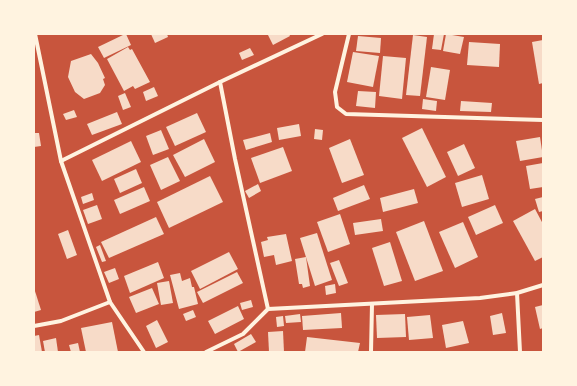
<svg xmlns="http://www.w3.org/2000/svg" width="577" height="386" font-family="Montserrat,sans-serif">
<style>
.building{fill:#f7dbc8}
.lines{fill:none;stroke-linecap:round;stroke-linejoin:round}
.minor{stroke:#fff3e0;stroke-width:4}
</style>
<rect width="100%" height="100%" fill="#c8553d"/>
<g class="building">
<path d="M125 34H126L131 45 104 58 98 47Z"/>
<path d="M151 34H167L168 37 155 43Z"/>
<path d="M270 34H289L290 36 273 45 268 35Z"/>
<path d="M434 34H444L441 50 432 49Z"/>
<path d="M446 34 464 37 460 54 443 51Z"/>
<path d="M413 35 427 37 420 96 406 95Z"/>
<path d="M358 36 381 38 380 53 356 51Z"/>
<path d="M543 40V83L539 84 532 42Z"/>
<path d="M469 42 500 44 499 67 467 65Z"/>
<path d="M128 47 130 50 132 49 150 82 135 89 133 86 124 91 107 59Z"/>
<path d="M250 48 254 55 242 60 239 53Z"/>
<path d="M353 52 379 56 373 87 347 82Z"/>
<path d="M91 54 98 63 105 78 103 79 105 85 100 93 84 99 75 92 68 77 71 61Z"/>
<path d="M383 56 406 58 402 99 379 96Z"/>
<path d="M431 67 450 70 445 100 426 97Z"/>
<path d="M154 87 158 96 146 101 143 92Z"/>
<path d="M358 91 376 92 375 108 356 106Z"/>
<path d="M125 93 131 107 123 110 118 96Z"/>
<path d="M423 99 437 101 436 111 422 109Z"/>
<path d="M461 101 492 103 491 112 460 111Z"/>
<path d="M74 110 77 117 66 120 63 114Z"/>
<path d="M117 112 122 124 92 135 87 124Z"/>
<path d="M197 113 206 132 175 146 166 127Z"/>
<path d="M299 124 301 136 279 140 277 128Z"/>
<path d="M422 128 446 177 427 187 402 138Z"/>
<path d="M315 129 323 130 322 140 314 139Z"/>
<path d="M161 130 169 149 153 155 146 136Z"/>
<path d="M34 133H39L41 146 34 147Z"/>
<path d="M270 133 272 142 246 150 243 140Z"/>
<path d="M540 137 543 157 520 161 516 141Z"/>
<path d="M204 139 215 162 185 177 173 155Z"/>
<path d="M350 139 364 175 342 183 329 148Z"/>
<path d="M131 141 141 162 102 181 92 160Z"/>
<path d="M464 144 475 168 458 176 447 152Z"/>
<path d="M283 147 292 171 260 183 251 158Z"/>
<path d="M168 157 180 181 161 190 150 165Z"/>
<path d="M543 163V187L530 189 526 166Z"/>
<path d="M136 169 142 183 120 193 114 179Z"/>
<path d="M482 175 489 199 462 207 455 183Z"/>
<path d="M210 176 223 202 169 228 157 202Z"/>
<path d="M258 184 261 191 249 198 245 191Z"/>
<path d="M364 185 370 199 338 211 333 198Z"/>
<path d="M144 187 150 201 120 214 114 200Z"/>
<path d="M414 189 418 203 383 212 380 198Z"/>
<path d="M92 193 94 200 83 204 81 197Z"/>
<path d="M543 197V211L539 212 535 199Z"/>
<path d="M97 205 102 219 88 224 83 210Z"/>
<path d="M495 205 503 223 476 235 468 217Z"/>
<path d="M535 209 543 224V257L535 261 513 221Z"/>
<path d="M340 214 350 244 328 252 317 222Z"/>
<path d="M156 217 164 234 109 258 101 242Z"/>
<path d="M381 219 383 231 355 235 353 223Z"/>
<path d="M424 221 443 271 415 281 396 232Z"/>
<path d="M463 222 478 257 455 268 439 232Z"/>
<path d="M68 230 77 255 67 259 58 234Z"/>
<path d="M317 233 332 280 315 286 300 238Z"/>
<path d="M286 234 292 261 276 265 274 255 264 257 261 242 268 240 267 237Z"/>
<path d="M390 242 402 281 384 286 372 248Z"/>
<path d="M100 245 106 261 102 262 96 247Z"/>
<path d="M229 252 238 269 200 289 191 271Z"/>
<path d="M306 257 310 286 303 288 302 284H299L295 259Z"/>
<path d="M339 260 348 283 339 286 330 263Z"/>
<path d="M158 262 164 278 130 293 124 276Z"/>
<path d="M115 268 119 279 109 283 104 272Z"/>
<path d="M237 272 243 283 203 303 197 292Z"/>
<path d="M180 273 182 281 190 278 192 287H194L198 304 179 309 170 275Z"/>
<path d="M169 281 173 303 161 305 157 283Z"/>
<path d="M335 284 336 293 326 295 325 286Z"/>
<path d="M34 288 41 310 34 312Z"/>
<path d="M152 288 159 304 136 313 129 297Z"/>
<path d="M251 300 253 307 242 310 240 303Z"/>
<path d="M543 305V328L540 329 535 307Z"/>
<path d="M238 306 244 319 215 334 208 321Z"/>
<path d="M193 310 196 317 186 321 183 314Z"/>
<path d="M341 313 342 328 303 330 302 316Z"/>
<path d="M502 313 506 333 493 335 490 316Z"/>
<path d="M300 314 301 322 286 323 285 316Z"/>
<path d="M405 314 406 337 377 338 376 315Z"/>
<path d="M430 315 433 338 409 340 407 317Z"/>
<path d="M283 316 284 326 277 327 276 317Z"/>
<path d="M157 320 168 342 156 348 146 326Z"/>
<path d="M463 321 469 343 446 348 442 325Z"/>
<path d="M112 322 118 352H86L81 328Z"/>
<path d="M283 331 284 352H269L268 332Z"/>
<path d="M251 334 256 342 238 352 234 344Z"/>
<path d="M39 335 42 352H34V336Z"/>
<path d="M307 337 360 343 358 352 320 351V352H305Z"/>
<path d="M56 338 58 352H45L43 341Z"/>
<path d="M78 343 80 352H71L69 345Z"/>
</g>
<g class="lines">
<g class="minor">
<path d="M35 34 61 161 110 302 144 352"/>
<path d="M349 34 335 92 337 107 346 114 543 120"/>
<path d="M220 82 235 159 268 309"/>
<path d="M61 161 220 82 322 34"/>
<path d="M517 293 520 352"/>
<path d="M34 326 61 321 110 302"/>
<path d="M206 352 243 334 268 309 480 298 517 293 543 285"/>
<path d="M371 352 372 304"/>
</g>
</g>
<rect width="577" height="386" fill="none" stroke="#fff3e0" stroke-width="70"/>
</svg>
